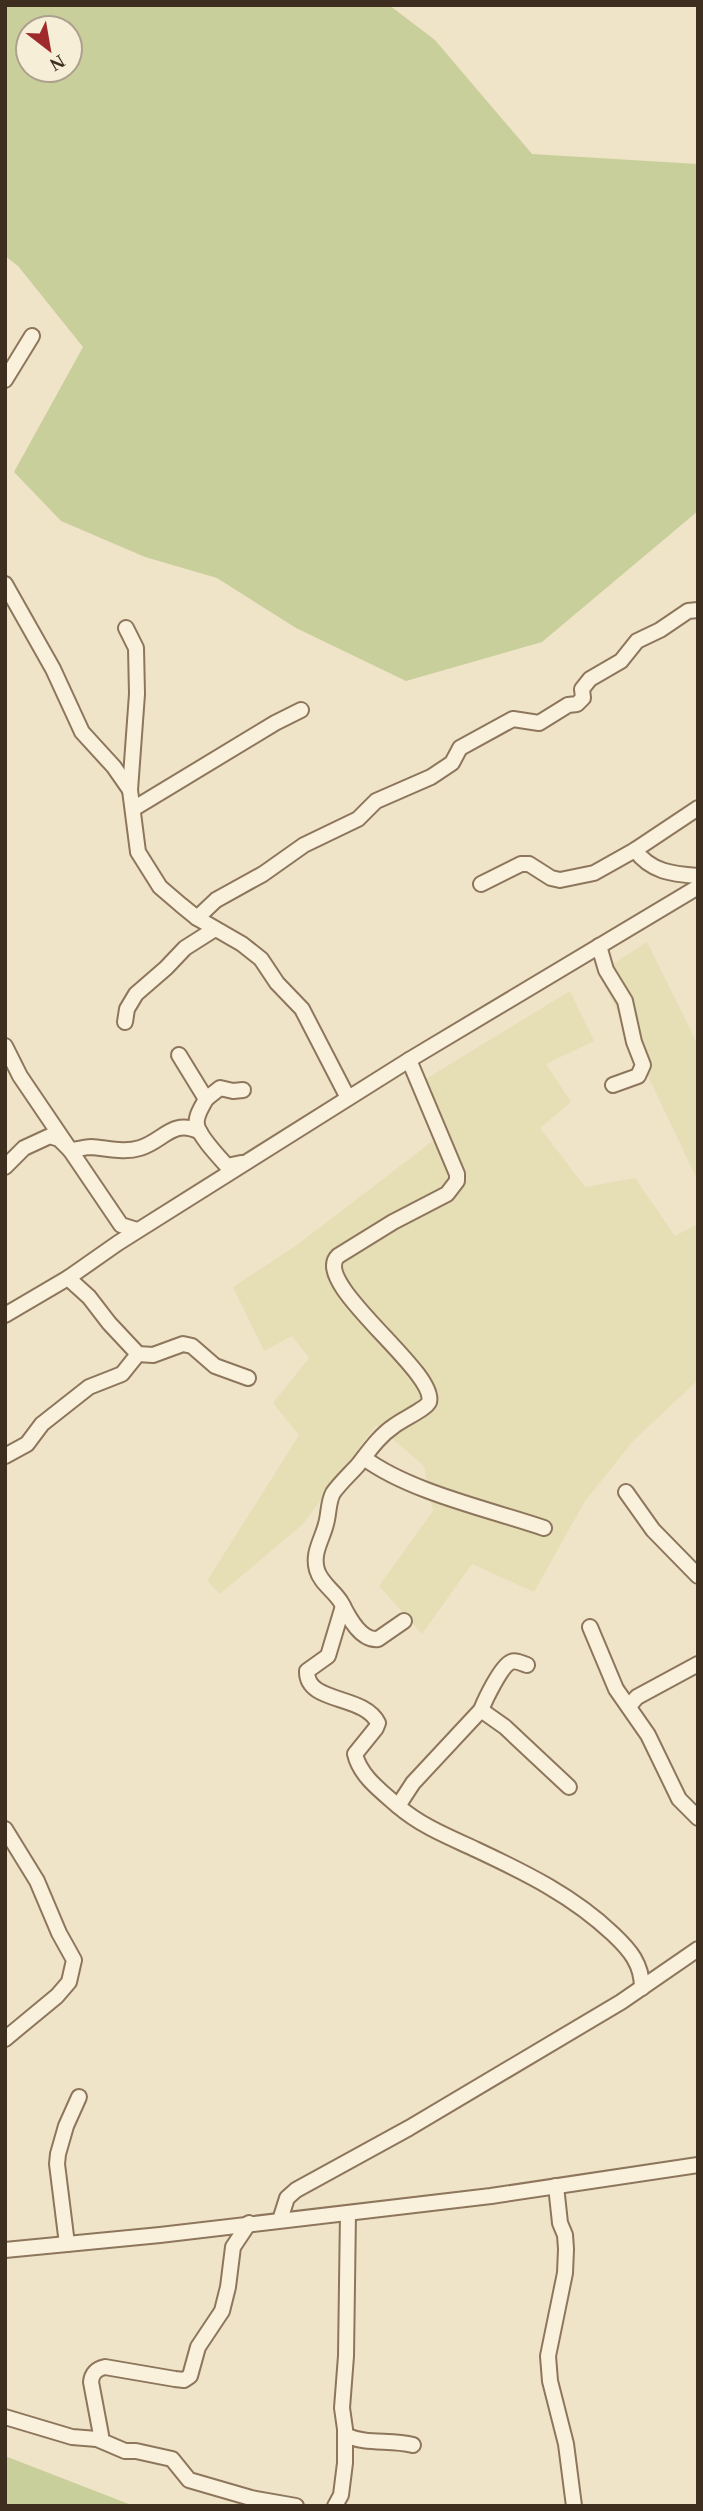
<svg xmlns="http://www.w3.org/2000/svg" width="703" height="2511" font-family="Georgia,serif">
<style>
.farmland{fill:#e6deb5}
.green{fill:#c9cf9b;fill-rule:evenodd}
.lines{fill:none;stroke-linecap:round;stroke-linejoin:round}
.minor-casing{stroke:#8d765c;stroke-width:18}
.minor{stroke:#faf1dc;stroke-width:14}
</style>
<rect width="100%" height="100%" fill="#f0e4c8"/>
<g class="farmland">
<path d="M647 942 698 1045V1181L599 973Z"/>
<path d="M570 991 594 1041 546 1064 571 1102 540 1128 585 1187 635 1178 675 1236 698 1224V1380L634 1440 585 1501 534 1592 472 1564 422 1634 379 1586 433 1511 424 1466 376 1425 303 1524 220 1594 207 1581 299 1435 273 1403 309 1358 292 1336 264 1351 233 1287 297 1245 434 1140 416 1085Z"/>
</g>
<g class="green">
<path d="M5 5H389L435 40 532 154 698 164V511L542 642 406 681 296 628 217 578 145 557 61 521 14 472 83 347 18 266 5 256ZM28 28H70V70H28Z"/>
<path d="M5 2456 134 2506H5Z"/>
</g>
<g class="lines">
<defs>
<g id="minor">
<path d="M5 380 32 336"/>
<path d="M5 584 53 669 82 732 114 767 130 790"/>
<path d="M126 628 136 648 137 694 130 790 138 852 160 887 181 905 197 918 242 944 261 959 277 983 302 1009 348 1098"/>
<path d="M133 809 275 723 301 710"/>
<path d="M635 850C651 872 672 874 698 876"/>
<path d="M481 884 521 864H529L551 878 560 880 594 873 635 850 698 808"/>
<path d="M197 918 216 900 263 874 304 845 358 819 376 801 431 777 452 763 460 748 513 719 539 723 568 705 577 704 583 698 582 689 590 679 621 661 637 641 660 630 688 611 698 610"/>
<path d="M599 946 606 970 625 1001 634 1042 643 1065 638 1076 613 1085"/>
<path d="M125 1022 127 1009 136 994 166 968 185 948 215 929"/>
<path d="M5 1046 20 1076 121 1225 137 1230"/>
<path d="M179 1055 206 1099C202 1107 195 1116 197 1125 199 1136 219 1157 227 1166L241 1163"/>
<path d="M206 1099 220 1088 233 1091 243 1090"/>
<path d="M5 1167 24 1148 50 1136 59 1139 70 1150C77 1150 84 1147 91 1147 107 1148 124 1153 140 1148 164 1141 172 1118 200 1132"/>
<path d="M68 1278 89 1297 109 1323 138 1354 153 1355 183 1344 192 1346 215 1366 248 1378"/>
<path d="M5 1315 68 1278 118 1243 409 1060 698 887"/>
<path d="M5 1456 27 1444 42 1424 89 1387 122 1374 138 1354"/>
<path d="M364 1458C410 1492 488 1509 544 1528"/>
<path d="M626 1492 653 1530 698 1576"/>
<path d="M343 1606 328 1656 307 1671C306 1704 364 1694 378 1723L376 1728 355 1754C360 1776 381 1791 398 1806"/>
<path d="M404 1621 378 1639C361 1641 349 1618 342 1604 336 1592 321 1584 317 1570 312 1553 322 1540 326 1524 329 1514 328 1502 333 1493 340 1483 350 1474 358 1465 369 1451 379 1436 394 1426 401 1420 426 1409 429 1402 438 1372 310 1283 338 1256L393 1222 447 1194 457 1181V1174L409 1060"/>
<path d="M590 1627 616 1689 648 1735 679 1799 698 1818"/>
<path d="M527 1665C521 1663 516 1660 511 1662 501 1666 485 1700 481 1710L413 1783 398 1806C421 1826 449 1837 477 1850 526 1873 573 1896 613 1934 630 1950 642 1964 642 1988"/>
<path d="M629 1706 637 1697 698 1664"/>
<path d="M481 1710 505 1727 569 1787"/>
<path d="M5 1829 37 1881 59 1933 74 1960 69 1982 57 1996 5 2039"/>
<path d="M556 2186 560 2223 565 2235 566 2249 565 2273 548 2356 550 2381 566 2444 574 2506"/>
<path d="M280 2220 287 2198 296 2190 409 2128 621 2002 698 1949"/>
<path d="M67 2244 57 2164 58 2154 66 2126 79 2097"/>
<path d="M5 2250 160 2235 491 2196 698 2165"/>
<path d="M5 2417 72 2437 97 2439 125 2451H136L172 2459 189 2480 251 2498 296 2506"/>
<path d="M345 2435C367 2445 390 2439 413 2445"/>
<path d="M97 2439 101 2435 91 2382C92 2373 96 2369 105 2367L175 2379 184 2380 190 2376 198 2347 222 2311 228 2287 233 2247 249 2223"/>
<path d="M335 2506 341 2495 345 2463V2429L342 2408 346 2356 348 2213"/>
</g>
</defs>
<use href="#minor" class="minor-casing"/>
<use href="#minor" class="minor"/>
</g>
<rect width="703" height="2511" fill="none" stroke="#3d2e20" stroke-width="14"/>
<g transform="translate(49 49) rotate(149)"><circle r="33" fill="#f7eed8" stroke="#ada18e" stroke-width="2"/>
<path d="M0-5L12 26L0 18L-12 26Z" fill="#9e2a2b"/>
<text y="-10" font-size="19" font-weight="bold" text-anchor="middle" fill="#3d2e20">N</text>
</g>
</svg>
